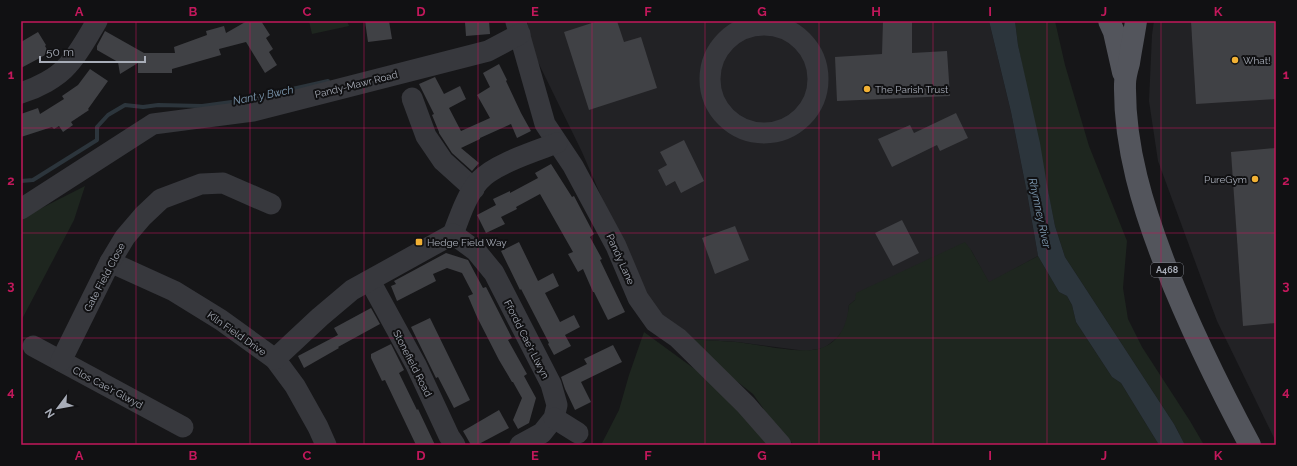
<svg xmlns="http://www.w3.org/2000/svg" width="1297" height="466" font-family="Raleway,sans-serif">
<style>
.built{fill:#222225}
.green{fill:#1e261f}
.water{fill:#2c353c}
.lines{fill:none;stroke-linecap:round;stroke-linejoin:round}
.stream{stroke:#2c353c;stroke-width:4}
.building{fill:#404145}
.minor{stroke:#37383d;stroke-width:21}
.major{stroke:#53555c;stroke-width:22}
.grid{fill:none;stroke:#c2185b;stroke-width:1;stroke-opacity:0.55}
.poi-dot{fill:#f2b134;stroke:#111113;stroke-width:1.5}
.labels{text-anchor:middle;stroke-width:4;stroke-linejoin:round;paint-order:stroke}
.shield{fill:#111113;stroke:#7b7e86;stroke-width:1}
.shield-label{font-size:9px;font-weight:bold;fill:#a8adb8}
.poi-label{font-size:10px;fill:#a8adb8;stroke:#111113;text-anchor:start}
.street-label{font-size:10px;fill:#a8adb8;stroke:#111113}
.water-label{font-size:11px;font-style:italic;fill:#7f9bb3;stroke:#111113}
.neatline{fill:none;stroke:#c2185b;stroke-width:1.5}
.grid-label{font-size:13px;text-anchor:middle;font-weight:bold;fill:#c2185b}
</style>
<rect width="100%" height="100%" fill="#161618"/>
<g class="built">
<path d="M528 21H989L1011 112 1027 193 1038 256 989 283 971 250 855 300 849 305 848 318 844 329 837 338 824 348 806 351 737 342 687 339 658 315 620 240 582 152 537 60 528 28Z"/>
<path d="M1154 21H1276V442L1217 321 1158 161 1149 101 1152 35Z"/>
</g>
<g class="green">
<path d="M309 21H347L349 26 312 34Z"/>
<path d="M1015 21H1055L1065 65 1089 146 1127 241 1123 288 1128 319 1142 347 1190 421 1204 445H1185L1174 424 1065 257 1055 226 1018 45Z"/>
<path d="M85 186 74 220 21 321V216L28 215Z"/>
<path d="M965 242 971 250 989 282 1038 256 1059 292 1067 296 1072 305 1076 322 1112 377 1121 383 1159 445H794L770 418 753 394 712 362 687 339C704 340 720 341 736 342 758 344 806 356 824 347 842 339 847 323 849 305L855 300 856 293Z"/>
<path d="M644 332 696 370 730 398 770 445H601L619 410 629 375Z"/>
</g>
<path class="water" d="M989 21H1015L1018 45 1040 143 1047 185 1055 226 1065 257 1174 424 1185 445H1159L1121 383 1112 377 1076 322 1072 305 1067 296 1059 292 1038 256 1027 193 1011 112Z"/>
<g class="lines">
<path class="stream" d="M21 181 33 180 97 140V127L108 115 125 105 143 107 158 105 202 106 239 101 328 81"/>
</g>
<g class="building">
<path d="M247 21H261L270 35 266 38 273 49 269 52 277 65 265 73 246 42 219 49 221 55 172 69V73H138V63L120 74 118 62 97 50V46L105 31 144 53H175L174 47 207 35 206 31 224 26 226 33Z"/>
<path d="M365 21H389L392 39 368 42Z"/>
<path d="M473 21H489L490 34 466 36 465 22Z"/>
<path d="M598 21H617L624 42 641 37 657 88 589 110 564 32Z"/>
<path d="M883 21H912V53L947 51 950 96 837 101 835 57 882 54Z"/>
<path d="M1191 21H1276V99L1196 104Z"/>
<path d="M38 32 46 45 45 46 49 53 21 68V42Z"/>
<path d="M499 64 507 80 506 81 521 113 531 131 517 138 511 124 480 138V139L461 148 479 163 472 171 452 153 439 133V132L432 115 434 114 419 84 435 77 444 94 460 86 466 99 449 108 461 131 490 118 477 95 490 87 483 73Z"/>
<path d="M90 69 108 81 88 109 89 110 71 122 73 125 63 132 59 126 54 129 52 127 21 137V114L38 108 40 114 64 99 62 96 78 85Z"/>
<path d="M956 113 968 138 940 151 937 145 892 167 878 139 910 125 914 133Z"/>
<path d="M684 140 704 181 681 193 675 181 666 186 658 170 667 165 660 152Z"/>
<path d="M1276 148V323L1243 326 1231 152Z"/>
<path d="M551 164 572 197 574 196 594 234 590 237 602 259 600 260 611 283 625 312 608 320 594 292H593L583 269 578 272 568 254 573 252 540 194 516 207 517 209 501 217 505 224 486 233 477 215 496 205 493 199 510 191V193L538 178 535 173Z"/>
<path d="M902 220 919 253 893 266 875 233Z"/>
<path d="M735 226 749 260 715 274 702 238Z"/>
<path d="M519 242 538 281 553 273 559 286 545 293 560 322 574 315 580 327 565 335 571 346 554 355 548 344 549 343 521 289 520 290 501 251Z"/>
<path d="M446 253 468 260 483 288 486 287 512 338 508 340 527 374 524 376 536 398 529 423 518 429 513 420 522 398 513 382H512L499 360 477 317 468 296 473 294 462 273 447 268 433 274 436 281 397 301 391 286 396 284 394 281Z"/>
<path d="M371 308 380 324 338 347 339 348 304 368 298 356 338 335 334 328Z"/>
<path d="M430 318 470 400 454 408 438 377 436 378 411 327Z"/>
<path d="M391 344 404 370 399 373 417 410 418 409 435 445H416L385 380 382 381 371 358V354Z"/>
<path d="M613 345 622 362 581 382 591 402 575 410 565 389 561 377 587 364 584 359Z"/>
<path d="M499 410 509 428 477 445H471L463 431Z"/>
</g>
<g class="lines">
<g class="minor">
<path d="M516 22 545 124 573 166 616 246 638 298 655 322 678 338 746 405 781 445"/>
<circle cx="764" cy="79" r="54"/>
<path d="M21 93C37 88 57 78 68 65 80 52 88 36 97 21"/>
<path d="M412 98 426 136 443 161 474 189"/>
<path d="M21 209 153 124 253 111 488 51 520 34"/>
<path d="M453 234 476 251 494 273 551 384 557 405 554 418 542 433 520 445"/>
<path d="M453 234C460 216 466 196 479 181 494 164 536 151 557 143"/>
<path d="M110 262 174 291 221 320 275 359 295 386 318 427 326 445"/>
<path d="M370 281 416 365 449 436 455 445"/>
<path d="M33 346 183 427"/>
<path d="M275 359 320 317 352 290 453 234"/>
<path d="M61 361 110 262 125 237 143 216 161 199 201 184 223 183 271 204"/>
<path d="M554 418 578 433"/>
</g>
<g class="major">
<path d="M1109 21 1114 32 1123 72"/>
<path d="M1136 21C1134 35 1131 49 1129 63 1127 70 1125 77 1125 84 1124 147 1143 208 1166 267 1190 328 1219 387 1250 445"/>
</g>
</g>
<path class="grid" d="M136 21V445M250 21V445M364 21V445M478 21V445M592 21V445M705 21V445M819 21V445M933 21V445M1047 21V445M1161 21V445M21 128H1276M21 233H1276M21 338H1276"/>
<g class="poi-dot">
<circle cx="1235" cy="60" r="4"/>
<circle cx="867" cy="89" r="4"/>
<circle cx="1255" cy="179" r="4"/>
<rect x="415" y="238" width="8" height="8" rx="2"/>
</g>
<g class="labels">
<rect class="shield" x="1151" y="263" width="32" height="14" rx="3"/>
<g class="shield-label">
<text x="1167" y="273">A468</text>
</g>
<g class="poi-label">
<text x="1243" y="64">What!</text>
<text x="875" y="93">The Parish Trust</text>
<text x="1247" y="183" text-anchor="end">PureGym</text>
<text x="427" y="246">Hedge Field Way</text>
</g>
<g class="street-label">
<text transform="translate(356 84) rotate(-14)" y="4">Pandy-Mawr Road</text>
<text transform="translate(621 259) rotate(66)" y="4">Pandy Lane</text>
<text transform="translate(104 277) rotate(-62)" y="4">Gate Field Close</text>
<text transform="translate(237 333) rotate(35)" y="4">Kiln Field Drive</text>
<text transform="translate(527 339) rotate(63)" y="4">Ffordd Cae'r Llwyn</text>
<text transform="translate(413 363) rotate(63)" y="4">Stonefield Road</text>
<text transform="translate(108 387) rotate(28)" y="4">Clos Cae'r Glwyd</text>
</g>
<g class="water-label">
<text transform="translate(263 95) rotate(-11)" y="4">Nant y Bwch</text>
<text transform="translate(1040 213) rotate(78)" y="4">Rhymney River</text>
</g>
</g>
<rect width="1297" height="466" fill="none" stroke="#111113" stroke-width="44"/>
<g transform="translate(58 408) rotate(238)" stroke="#111113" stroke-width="3" paint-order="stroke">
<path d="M0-3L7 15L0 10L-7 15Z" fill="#a8adb8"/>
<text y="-6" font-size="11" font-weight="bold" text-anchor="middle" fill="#a8adb8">N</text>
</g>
<path d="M40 56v6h105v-6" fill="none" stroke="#a8adb8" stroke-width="2"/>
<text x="46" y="56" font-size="12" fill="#a8adb8" stroke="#111113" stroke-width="3" paint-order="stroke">50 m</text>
<rect x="22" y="22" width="1253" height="422" class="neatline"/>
<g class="grid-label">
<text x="79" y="16">A</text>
<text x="193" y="16">B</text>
<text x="307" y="16">C</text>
<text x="421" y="16">D</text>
<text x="535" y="16">E</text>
<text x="648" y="16">F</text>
<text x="762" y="16">G</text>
<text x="876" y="16">H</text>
<text x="990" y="16">I</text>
<text x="1104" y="16">J</text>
<text x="1218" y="16">K</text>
<text x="11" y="79">1</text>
<text x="1286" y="79">1</text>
<text x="11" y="185">2</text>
<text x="1286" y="185">2</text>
<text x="11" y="290">3</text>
<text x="1286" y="290">3</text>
<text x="11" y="396">4</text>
<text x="1286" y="396">4</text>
<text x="79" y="460">A</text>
<text x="193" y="460">B</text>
<text x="307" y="460">C</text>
<text x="421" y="460">D</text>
<text x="535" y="460">E</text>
<text x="648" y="460">F</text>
<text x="762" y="460">G</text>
<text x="876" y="460">H</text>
<text x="990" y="460">I</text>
<text x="1104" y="460">J</text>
<text x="1218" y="460">K</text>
</g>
</svg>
